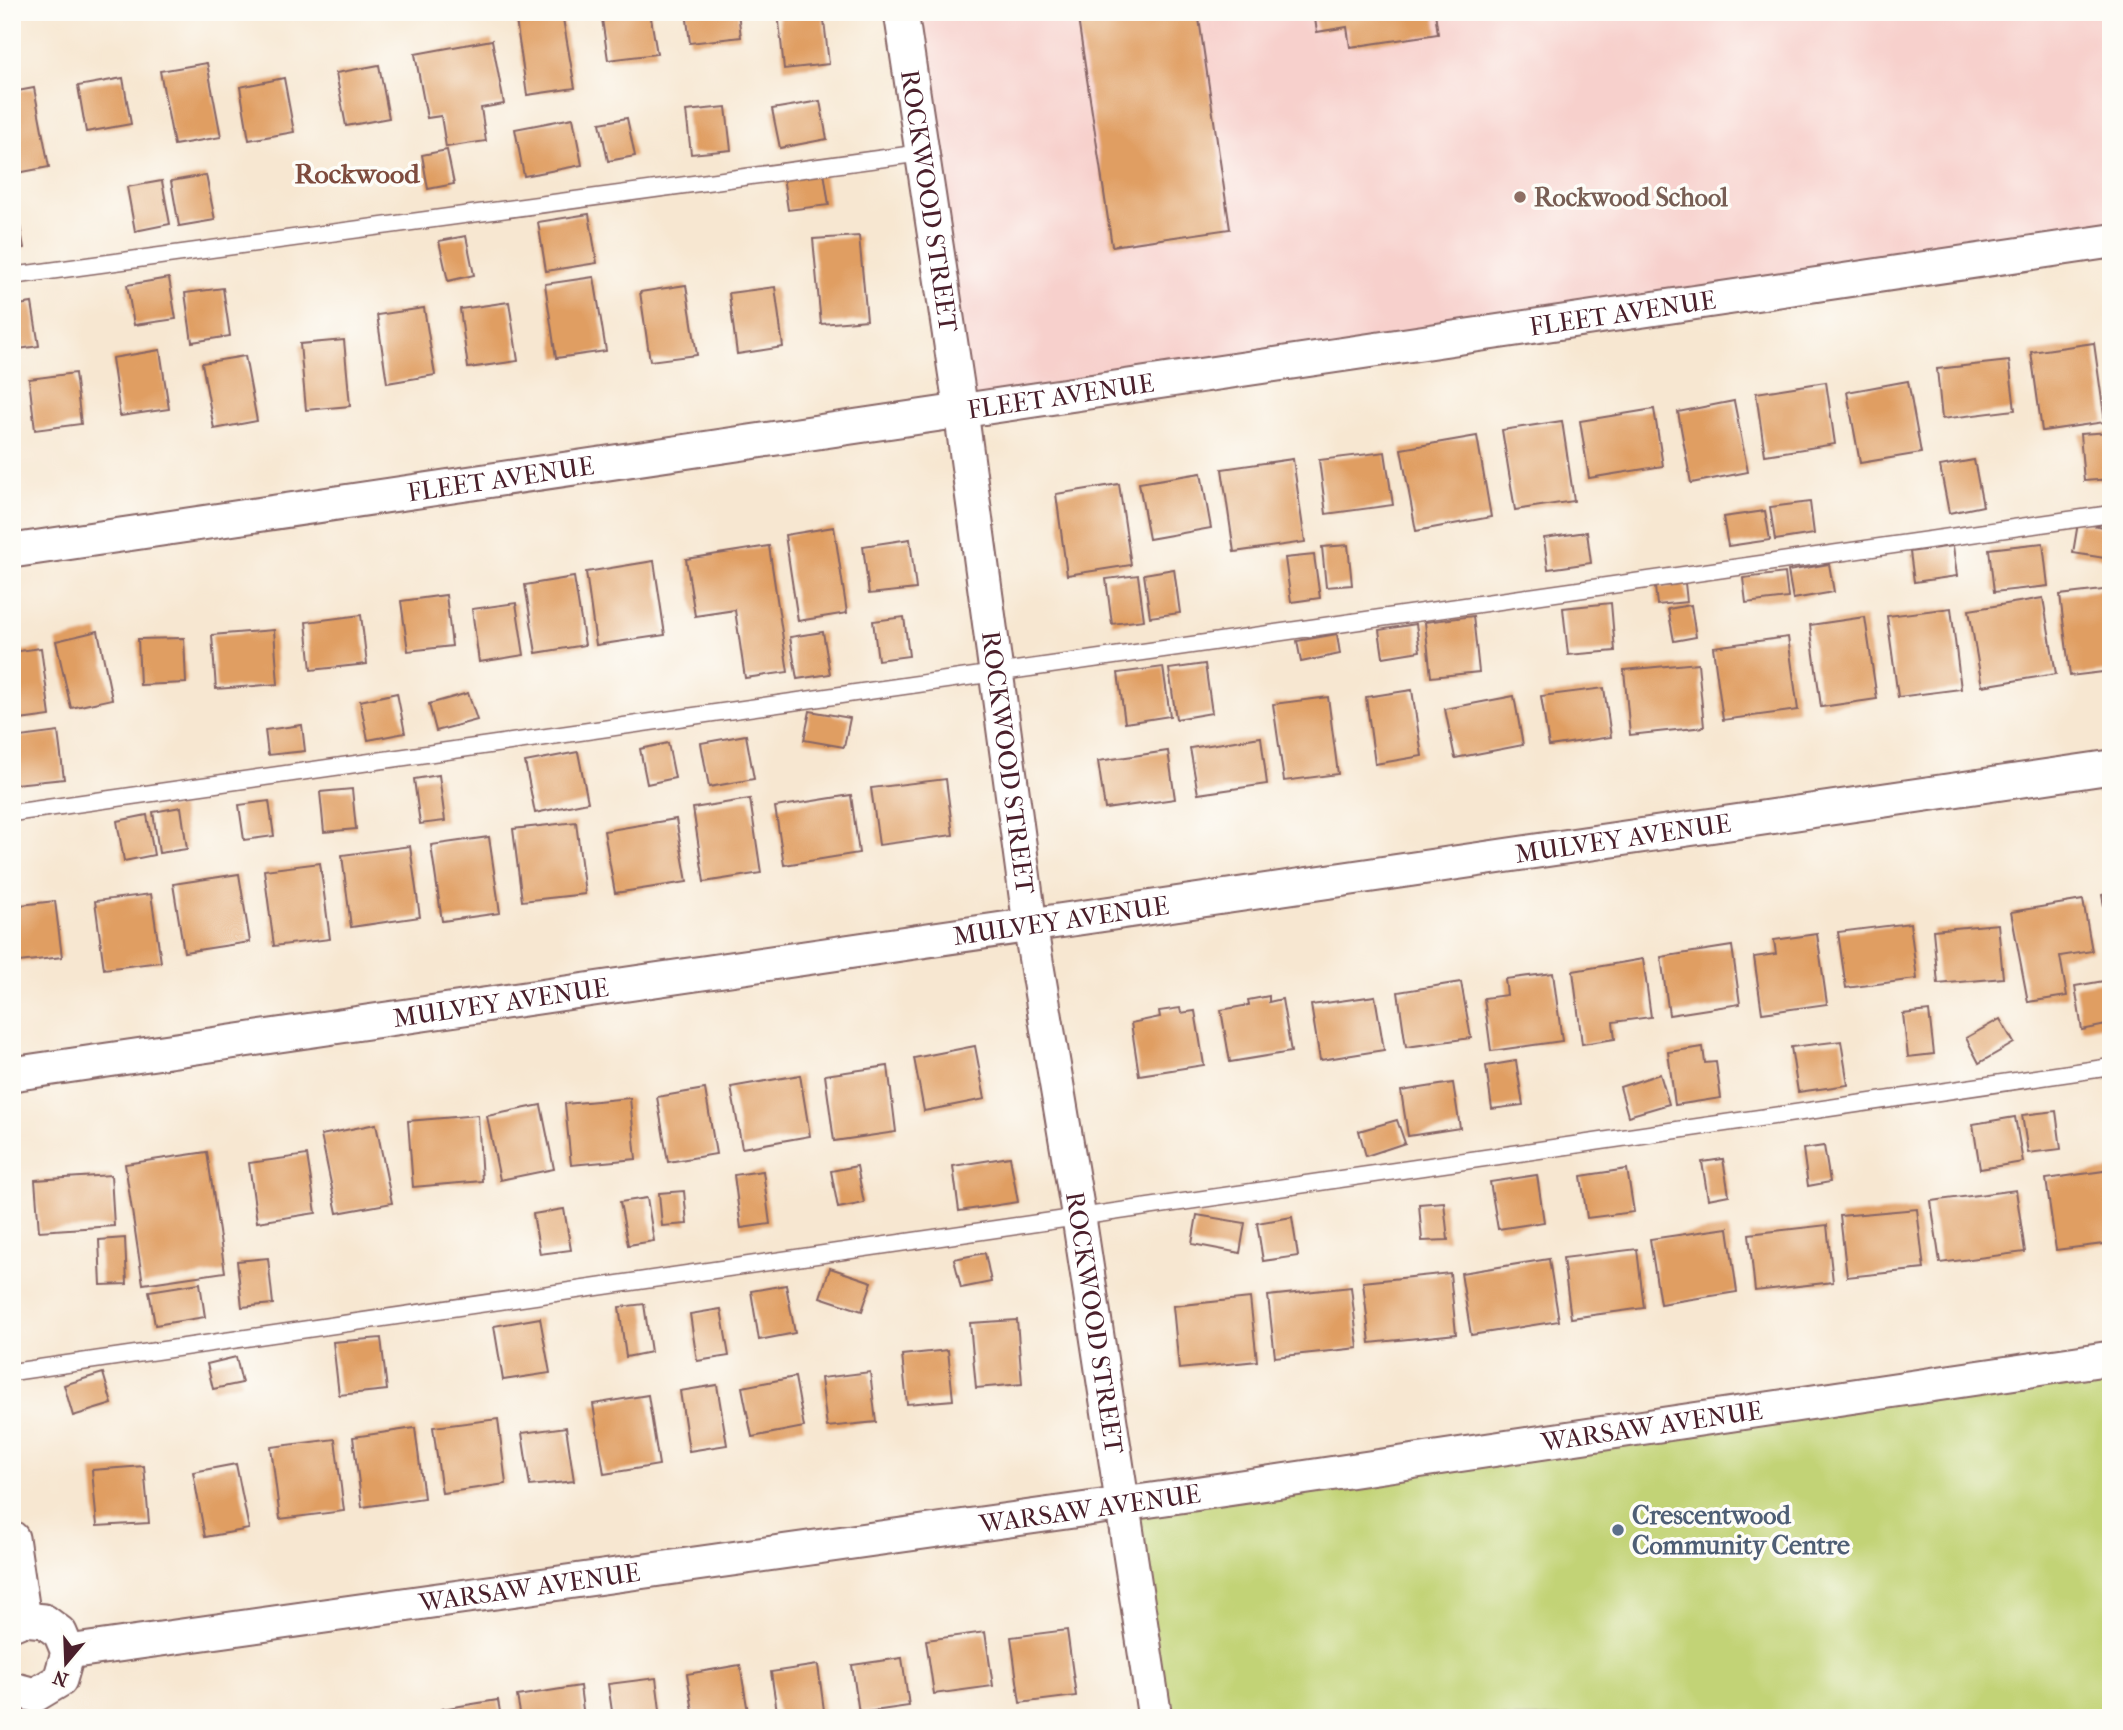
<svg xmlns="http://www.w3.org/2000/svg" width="2123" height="1730" font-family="'IM FELL French Canon',serif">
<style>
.built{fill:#f7d0cc}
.green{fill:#c2d376;stroke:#867950;stroke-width:2}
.building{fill:#e09e62}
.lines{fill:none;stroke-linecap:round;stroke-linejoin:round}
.service-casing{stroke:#876565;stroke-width:19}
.minor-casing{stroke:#876565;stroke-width:37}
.service{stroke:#fff;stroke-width:16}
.minor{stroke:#fff;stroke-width:33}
.education-dot{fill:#8d6e63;stroke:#fdfcf7;stroke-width:2.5}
.service-dot{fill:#5c6f8a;stroke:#fdfcf7;stroke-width:2.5}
.labels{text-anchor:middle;stroke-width:7;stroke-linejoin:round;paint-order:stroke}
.education-label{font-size:26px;font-weight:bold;fill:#785e54;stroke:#fdfcf7;text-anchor:start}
.street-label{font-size:26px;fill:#4a1f2b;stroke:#fdfcf7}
.service-label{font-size:26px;font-weight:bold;fill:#4e5e75;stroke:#fdfcf7;text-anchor:start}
.neighbourhood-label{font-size:28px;font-weight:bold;fill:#7e4b3e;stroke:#fdfcf7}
</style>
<rect width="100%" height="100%" fill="#fdfcf7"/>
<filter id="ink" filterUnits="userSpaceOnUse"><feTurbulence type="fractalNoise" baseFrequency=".0143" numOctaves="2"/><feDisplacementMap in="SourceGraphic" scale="14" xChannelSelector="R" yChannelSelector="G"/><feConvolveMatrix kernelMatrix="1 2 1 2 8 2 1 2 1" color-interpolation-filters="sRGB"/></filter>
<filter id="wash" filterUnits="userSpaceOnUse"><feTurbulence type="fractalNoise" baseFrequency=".00686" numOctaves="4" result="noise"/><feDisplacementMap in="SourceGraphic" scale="28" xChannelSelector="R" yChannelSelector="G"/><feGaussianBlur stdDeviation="1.57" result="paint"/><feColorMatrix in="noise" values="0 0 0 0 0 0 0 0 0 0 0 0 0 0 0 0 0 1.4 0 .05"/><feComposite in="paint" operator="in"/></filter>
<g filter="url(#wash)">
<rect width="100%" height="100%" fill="#f7e7d1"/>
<path class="built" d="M901 12H2111V241L961 411Z"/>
<path class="green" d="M2111 1358V1718H1155L1122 1504Z"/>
<g id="blocks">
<g class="building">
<path d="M601 12H650L657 54 608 60Z"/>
<path d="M686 12H738L741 37 690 43Z"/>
<path d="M778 12H823L829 64 784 69Z"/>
<path d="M1077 12H1198L1230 229 1112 246Z"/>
<path d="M1314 12H1435L1438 34 1350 47 1347 27 1317 32Z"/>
<path d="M562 13 575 88 527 95 516 20Z"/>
<path d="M492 40 504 104 481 108 486 141 446 147 441 116 427 118 415 54Z"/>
<path d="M207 63 221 137 174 145 160 71Z"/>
<path d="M379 65 389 118 346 126 336 73Z"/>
<path d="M123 78 131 124 86 132 78 86Z"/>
<path d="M284 78 294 132 249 140 240 87Z"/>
<path d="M34 88 49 167 12 174V92Z"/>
<path d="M820 101 827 139 780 148 772 109Z"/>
<path d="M726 107 731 150 691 154 686 111Z"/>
<path d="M573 118 582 165 524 176 515 129Z"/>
<path d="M627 118 635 156 608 161 600 123Z"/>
<path d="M447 150 454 184 428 189 422 155Z"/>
<path d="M824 172 829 205 788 210 783 177Z"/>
<path d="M206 175 215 220 179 226 171 181Z"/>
<path d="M162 181 170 224 135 231 127 187Z"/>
<path d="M15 198 24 248 12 250V199Z"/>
<path d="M589 214 597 263 546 271 538 222Z"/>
<path d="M466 236 474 275 448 281 439 241Z"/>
<path d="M859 236 867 320 821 324 813 239Z"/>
<path d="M594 277 606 351 556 358 545 284Z"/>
<path d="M169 278 176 319 134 325 127 285Z"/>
<path d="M686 285 697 355 650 361 640 292Z"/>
<path d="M775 287 783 347 737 354 729 293Z"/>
<path d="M223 288 230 336 192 342 185 293Z"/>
<path d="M509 302 518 361 468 368 460 309Z"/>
<path d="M32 303 39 346 12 350V306Z"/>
<path d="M424 308 435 375 387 383 377 315Z"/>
<path d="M344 340 350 406 306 410 300 344Z"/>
<path d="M2094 343 2105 422 2042 431 2031 352Z"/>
<path d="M160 350 169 409 120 416 112 358Z"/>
<path d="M245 356 257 421 214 429 202 363Z"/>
<path d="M2009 361 2015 410 1942 419 1937 369Z"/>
<path d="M75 373 81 424 35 430 29 379Z"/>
<path d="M1908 381 1921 453 1860 463 1847 392Z"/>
<path d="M1826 382 1835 444 1765 455 1756 393Z"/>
<path d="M1734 401 1748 472 1691 483 1678 412Z"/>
<path d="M1654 409 1663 466 1589 478 1580 421Z"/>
<path d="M1562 421 1574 501 1515 510 1502 430Z"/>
<path d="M2111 432V479L2084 481 2080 434Z"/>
<path d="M1477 436 1491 517 1416 531 1401 449Z"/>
<path d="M1385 452 1393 505 1326 514 1319 460Z"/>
<path d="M1293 459 1305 542 1234 552 1222 469Z"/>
<path d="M1974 460 1983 506 1949 513 1940 466Z"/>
<path d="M1201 473 1211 528 1149 539 1139 483Z"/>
<path d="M1119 484 1131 565 1067 575 1056 494Z"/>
<path d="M1810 502 1814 534 1775 540 1770 507Z"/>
<path d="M1765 511 1770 540 1728 546 1723 517Z"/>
<path d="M2078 523 2111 528V559L2073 553Z"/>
<path d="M834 527 847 613 798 621 785 535Z"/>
<path d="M1587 532 1591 563 1548 569 1544 538Z"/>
<path d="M910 539 916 589 869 594 863 546Z"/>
<path d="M2043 543 2048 586 1994 592 1989 549Z"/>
<path d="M1348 545 1352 585 1326 587 1322 547Z"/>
<path d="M769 546 788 672 745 678 735 610 695 616 686 559Z"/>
<path d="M1953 546 1957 576 1914 582 1910 552Z"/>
<path d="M1314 555 1320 598 1291 602 1285 558Z"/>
<path d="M654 561 665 635 596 645 586 572Z"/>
<path d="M1829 564 1834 592 1793 599 1788 571Z"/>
<path d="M1174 569 1180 613 1150 617 1144 574Z"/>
<path d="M1785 573 1788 598 1746 603 1743 578Z"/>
<path d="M1138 575 1144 620 1112 624 1106 579Z"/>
<path d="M574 577 585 645 536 653 525 585Z"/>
<path d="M1685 583 1687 602 1657 605 1655 587Z"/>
<path d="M2111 589V671L2070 676 2060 595Z"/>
<path d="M446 595 452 646 408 651 401 601Z"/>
<path d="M2043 598 2056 674 1982 686 1969 610Z"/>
<path d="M516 603 524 655 479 662 472 609Z"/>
<path d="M1611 603 1615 651 1568 655 1563 608Z"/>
<path d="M1691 605 1696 637 1674 641 1668 609Z"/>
<path d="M1951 608 1961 689 1898 697 1887 616Z"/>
<path d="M361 615 367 664 311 670 306 622Z"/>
<path d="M1473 616 1479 672 1431 677 1425 622Z"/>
<path d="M904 617 909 656 878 660 873 621Z"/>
<path d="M1865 617 1877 699 1821 707 1810 625Z"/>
<path d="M1416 624 1420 651 1383 657 1379 630Z"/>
<path d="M274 630 278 684 216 689 212 635Z"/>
<path d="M98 631 112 699 71 708 56 641Z"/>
<path d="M823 632 830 674 797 679 790 637Z"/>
<path d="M1337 634 1340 654 1301 662 1297 641Z"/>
<path d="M1788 637 1798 710 1723 720 1713 647Z"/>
<path d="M184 638 186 683 140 685 138 639Z"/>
<path d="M41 648 50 716 12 721V652Z"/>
<path d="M1698 663 1704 727 1630 735 1624 670Z"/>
<path d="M1205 664 1212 713 1176 719 1169 669Z"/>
<path d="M1163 667 1170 716 1125 723 1118 673Z"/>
<path d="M1604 688 1611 737 1549 746 1541 696Z"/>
<path d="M1412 690 1422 756 1375 764 1366 697Z"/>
<path d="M397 693 405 733 368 740 360 701Z"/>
<path d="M468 693 477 720 436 731 429 704Z"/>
<path d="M1514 696 1523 745 1455 758 1445 709Z"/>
<path d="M1328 697 1338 774 1284 781 1273 704Z"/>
<path d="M810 711 850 718 844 747 804 740Z"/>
<path d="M302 725 305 751 268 755 265 730Z"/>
<path d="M58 732 64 779 15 784 12 738Z"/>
<path d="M746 735 754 779 709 787 701 743Z"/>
<path d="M1261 737 1267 784 1198 794 1190 748Z"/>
<path d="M668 743 675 778 647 784 640 749Z"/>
<path d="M1168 751 1175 799 1105 809 1098 761Z"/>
<path d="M578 752 588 802 535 813 525 762Z"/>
<path d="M439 775 445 821 420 824 414 779Z"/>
<path d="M946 779 953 835 879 845 871 788Z"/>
<path d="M352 789 356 829 324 832 320 792Z"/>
<path d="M851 795 859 853 784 865 775 807Z"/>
<path d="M750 799 761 873 704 882 693 808Z"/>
<path d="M269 801 274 836 244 840 239 805Z"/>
<path d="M181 807 187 849 159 853 153 812Z"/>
<path d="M147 815 154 855 124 861 117 821Z"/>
<path d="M676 819 687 882 615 893 604 831Z"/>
<path d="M576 822 585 894 522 901 513 829Z"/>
<path d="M489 837 500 913 442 921 431 845Z"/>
<path d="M410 846 420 917 351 927 342 855Z"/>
<path d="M320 863 330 939 274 946 264 870Z"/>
<path d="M239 874 250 942 184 952 173 884Z"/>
<path d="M2111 893V932H2109L2102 895Z"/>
<path d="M151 894 161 962 104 969 95 901Z"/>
<path d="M2083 900 2092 951 2060 956 2067 996 2028 1002 2011 912Z"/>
<path d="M55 901 62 957 19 962 12 906Z"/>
<path d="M1910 923 1917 979 1846 988 1838 932Z"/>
<path d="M1998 924 2003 978 1938 984 1933 930Z"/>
<path d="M1817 934 1827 1004 1762 1013 1754 957 1776 954 1774 940Z"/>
<path d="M1732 946 1740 1004 1669 1015 1661 957Z"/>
<path d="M1643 959 1651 1017 1613 1022 1615 1039 1582 1044 1573 971Z"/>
<path d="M1553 973 1562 1041 1491 1051 1484 998 1507 995 1505 979Z"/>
<path d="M2104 981 2111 1024 2082 1030 2075 986Z"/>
<path d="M1461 982 1471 1038 1406 1047 1398 992Z"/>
<path d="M1269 996V1002L1282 999 1291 1052 1230 1062 1221 1010 1249 1005 1248 1000Z"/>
<path d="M1375 996 1384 1050 1320 1060 1311 1005Z"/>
<path d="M1180 1008 1181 1013 1195 1011 1204 1065 1139 1075 1131 1023 1160 1017 1159 1011Z"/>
<path d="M1929 1011 1934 1054 1908 1057 1903 1014Z"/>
<path d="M2000 1019 2014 1043 1979 1063 1966 1038Z"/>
<path d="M1841 1041 1848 1085 1798 1092 1791 1047Z"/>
<path d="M975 1046 985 1099 924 1111 914 1058Z"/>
<path d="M1703 1047 1705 1063 1716 1062 1721 1098 1675 1105 1668 1052Z"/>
<path d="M1516 1061 1523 1105 1492 1109 1486 1066Z"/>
<path d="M888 1066 896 1132 834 1141 825 1075Z"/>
<path d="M1660 1074 1669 1104 1628 1116 1620 1087Z"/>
<path d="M800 1075 810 1136 742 1148 731 1087Z"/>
<path d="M1453 1083 1460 1128 1408 1136 1401 1091Z"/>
<path d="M705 1089 716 1154 668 1162 657 1097Z"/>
<path d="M630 1098 636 1159 571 1165 565 1104Z"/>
<path d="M541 1105 554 1169 500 1180 487 1116Z"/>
<path d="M2056 1111 2061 1149 2028 1153 2022 1115Z"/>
<path d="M478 1115 482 1181 413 1187 408 1121Z"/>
<path d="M2015 1117 2023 1162 1980 1169 1973 1124Z"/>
<path d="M1397 1120 1405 1143 1366 1156 1359 1131Z"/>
<path d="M376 1124 392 1203 337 1213 321 1135Z"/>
<path d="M1824 1146 1830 1182 1808 1186 1803 1149Z"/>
<path d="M207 1152 225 1272 143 1284 125 1164Z"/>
<path d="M307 1155 316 1213 257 1222 249 1163Z"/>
<path d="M1010 1157 1018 1202 959 1211 953 1166Z"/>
<path d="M1723 1159 1729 1195 1708 1199 1702 1162Z"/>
<path d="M857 1166 864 1203 838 1208 831 1171Z"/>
<path d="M1627 1169 1634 1212 1587 1218 1581 1176Z"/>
<path d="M2111 1170V1243L2056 1250 2046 1179Z"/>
<path d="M763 1171 770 1224 741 1228 734 1175Z"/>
<path d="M111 1175 114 1226 39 1231 35 1180Z"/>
<path d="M1537 1175 1544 1222 1498 1229 1490 1182Z"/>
<path d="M2016 1190 2025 1252 1940 1263 1931 1201Z"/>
<path d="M684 1191 687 1224 662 1226 659 1193Z"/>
<path d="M647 1198 654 1241 628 1245 620 1202Z"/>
<path d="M1444 1202 1448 1240 1422 1241 1419 1204Z"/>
<path d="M564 1209 571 1250 540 1254 533 1214Z"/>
<path d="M1917 1209 1924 1269 1847 1277 1840 1216Z"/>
<path d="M1197 1215 1245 1223 1240 1253 1192 1244Z"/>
<path d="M1292 1217 1298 1256 1263 1261 1257 1223Z"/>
<path d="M1827 1225 1833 1282 1755 1291 1749 1234Z"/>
<path d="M1728 1228 1737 1292 1660 1304 1650 1239Z"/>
<path d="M125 1238 127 1284 101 1285 99 1240Z"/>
<path d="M1637 1249 1644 1308 1571 1318 1563 1258Z"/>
<path d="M985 1253 991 1282 961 1288 954 1259Z"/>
<path d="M268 1258 273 1304 242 1307 237 1261Z"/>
<path d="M1549 1259 1559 1321 1471 1335 1461 1273Z"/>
<path d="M830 1268 872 1282 862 1311 820 1297Z"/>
<path d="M1450 1273 1456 1334 1370 1343 1363 1282Z"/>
<path d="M200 1283 205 1317 155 1325 149 1291Z"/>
<path d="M786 1285 795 1333 759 1340 751 1291Z"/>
<path d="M1351 1287 1358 1348 1275 1357 1268 1296Z"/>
<path d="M1250 1298 1257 1361 1179 1369 1173 1306Z"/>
<path d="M644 1304 651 1352 626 1357 619 1307Z"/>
<path d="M721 1309 729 1356 697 1361 690 1314Z"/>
<path d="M540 1318 550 1373 503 1380 494 1326Z"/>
<path d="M1017 1320 1022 1384 976 1388 970 1323Z"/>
<path d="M381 1338 387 1390 339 1395 333 1342Z"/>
<path d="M948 1350 953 1400 907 1404 902 1355Z"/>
<path d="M236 1357 242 1383 213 1389 207 1364Z"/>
<path d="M870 1372 876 1422 827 1427 821 1378Z"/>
<path d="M103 1373 112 1404 73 1416 64 1385Z"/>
<path d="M795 1377 804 1427 752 1437 742 1387Z"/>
<path d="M717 1385 727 1445 689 1451 680 1391Z"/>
<path d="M648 1395 659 1465 604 1474 593 1404Z"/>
<path d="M498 1419 506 1484 442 1493 433 1427Z"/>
<path d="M566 1427 574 1481 530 1486 522 1433Z"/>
<path d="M415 1428 424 1498 362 1507 353 1437Z"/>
<path d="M335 1439 344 1511 280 1519 271 1447Z"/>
<path d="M236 1464 249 1529 205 1537 193 1472Z"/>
<path d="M144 1466 149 1523 97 1526 92 1470Z"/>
<path d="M1067 1630 1076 1696 1020 1703 1011 1637Z"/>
<path d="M985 1632 993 1686 934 1694 926 1640Z"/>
<path d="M902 1658 909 1706 859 1713 852 1665Z"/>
<path d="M740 1665 749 1718H694L687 1674Z"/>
<path d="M818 1665 825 1718H778L771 1672Z"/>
<path d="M656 1678 661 1718H613L608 1684Z"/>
<path d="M580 1686 584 1718H521L517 1696Z"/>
<path d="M498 1700 501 1718H442L441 1709Z"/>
</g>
</g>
</g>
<g filter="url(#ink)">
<use href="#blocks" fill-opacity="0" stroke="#876565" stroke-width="2"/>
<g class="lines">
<defs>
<g id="service">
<path d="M12 276 922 153"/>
<path d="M12 813 2111 514"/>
<path d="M12 1372 2111 1067"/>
</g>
<g id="minor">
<path id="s1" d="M901 12 961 411 1030 925 1079 1218 1155 1718"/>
<path id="s2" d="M12 551 2111 241"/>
<path id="s3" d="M12 1074 2111 767"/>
<path d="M12 1538 24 1619"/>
<path d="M12 1624 24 1619 44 1621 60 1633 68 1652 60 1680 35 1695 12 1689"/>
<path id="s4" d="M68 1652 1180 1496 2111 1358"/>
</g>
</defs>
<use href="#service" class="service-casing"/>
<use href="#minor" class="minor-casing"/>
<use href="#service" class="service"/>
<use href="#minor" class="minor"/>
</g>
</g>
<circle class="education-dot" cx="1520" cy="197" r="7"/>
<circle class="service-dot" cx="1618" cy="1530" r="7"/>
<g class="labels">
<g class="education-label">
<text x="1534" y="206">Rockwood School</text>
</g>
<g class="street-label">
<text dy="9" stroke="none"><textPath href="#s1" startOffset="191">ROCKWOOD STREET</textPath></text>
<text dy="9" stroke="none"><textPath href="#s2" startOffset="1628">FLEET AVENUE</textPath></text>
<text dy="9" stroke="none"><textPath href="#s2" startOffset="1060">FLEET AVENUE</textPath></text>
<text dy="9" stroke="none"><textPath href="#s2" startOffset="494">FLEET AVENUE</textPath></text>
<text dy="9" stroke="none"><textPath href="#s1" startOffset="758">ROCKWOOD STREET</textPath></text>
<text dy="9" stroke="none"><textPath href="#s3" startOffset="1628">MULVEY AVENUE</textPath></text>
<text dy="9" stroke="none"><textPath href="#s3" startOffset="1060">MULVEY AVENUE</textPath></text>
<text dy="9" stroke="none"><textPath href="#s3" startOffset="494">MULVEY AVENUE</textPath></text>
<text dy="9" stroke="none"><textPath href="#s1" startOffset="1325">ROCKWOOD STREET</textPath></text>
<text dy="9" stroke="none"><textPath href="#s4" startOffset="1600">WARSAW AVENUE</textPath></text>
<text dy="9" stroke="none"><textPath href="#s4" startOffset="1032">WARSAW AVENUE</textPath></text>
<text dy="9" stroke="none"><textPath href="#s4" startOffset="466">WARSAW AVENUE</textPath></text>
</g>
<g class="service-label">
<text x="1632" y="1524">Crescentwood<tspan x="1632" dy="30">Community Centre</tspan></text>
</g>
<g class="neighbourhood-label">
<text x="357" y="183">Rockwood</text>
</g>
</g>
<rect width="2123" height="1730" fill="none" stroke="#fdfcf7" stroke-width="42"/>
<g transform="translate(66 1663) rotate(199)" stroke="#fdfcf7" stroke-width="5" paint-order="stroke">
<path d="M0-5L12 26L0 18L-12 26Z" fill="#4a1f2b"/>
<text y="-10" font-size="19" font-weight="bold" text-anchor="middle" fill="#4a1f2b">N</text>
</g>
</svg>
